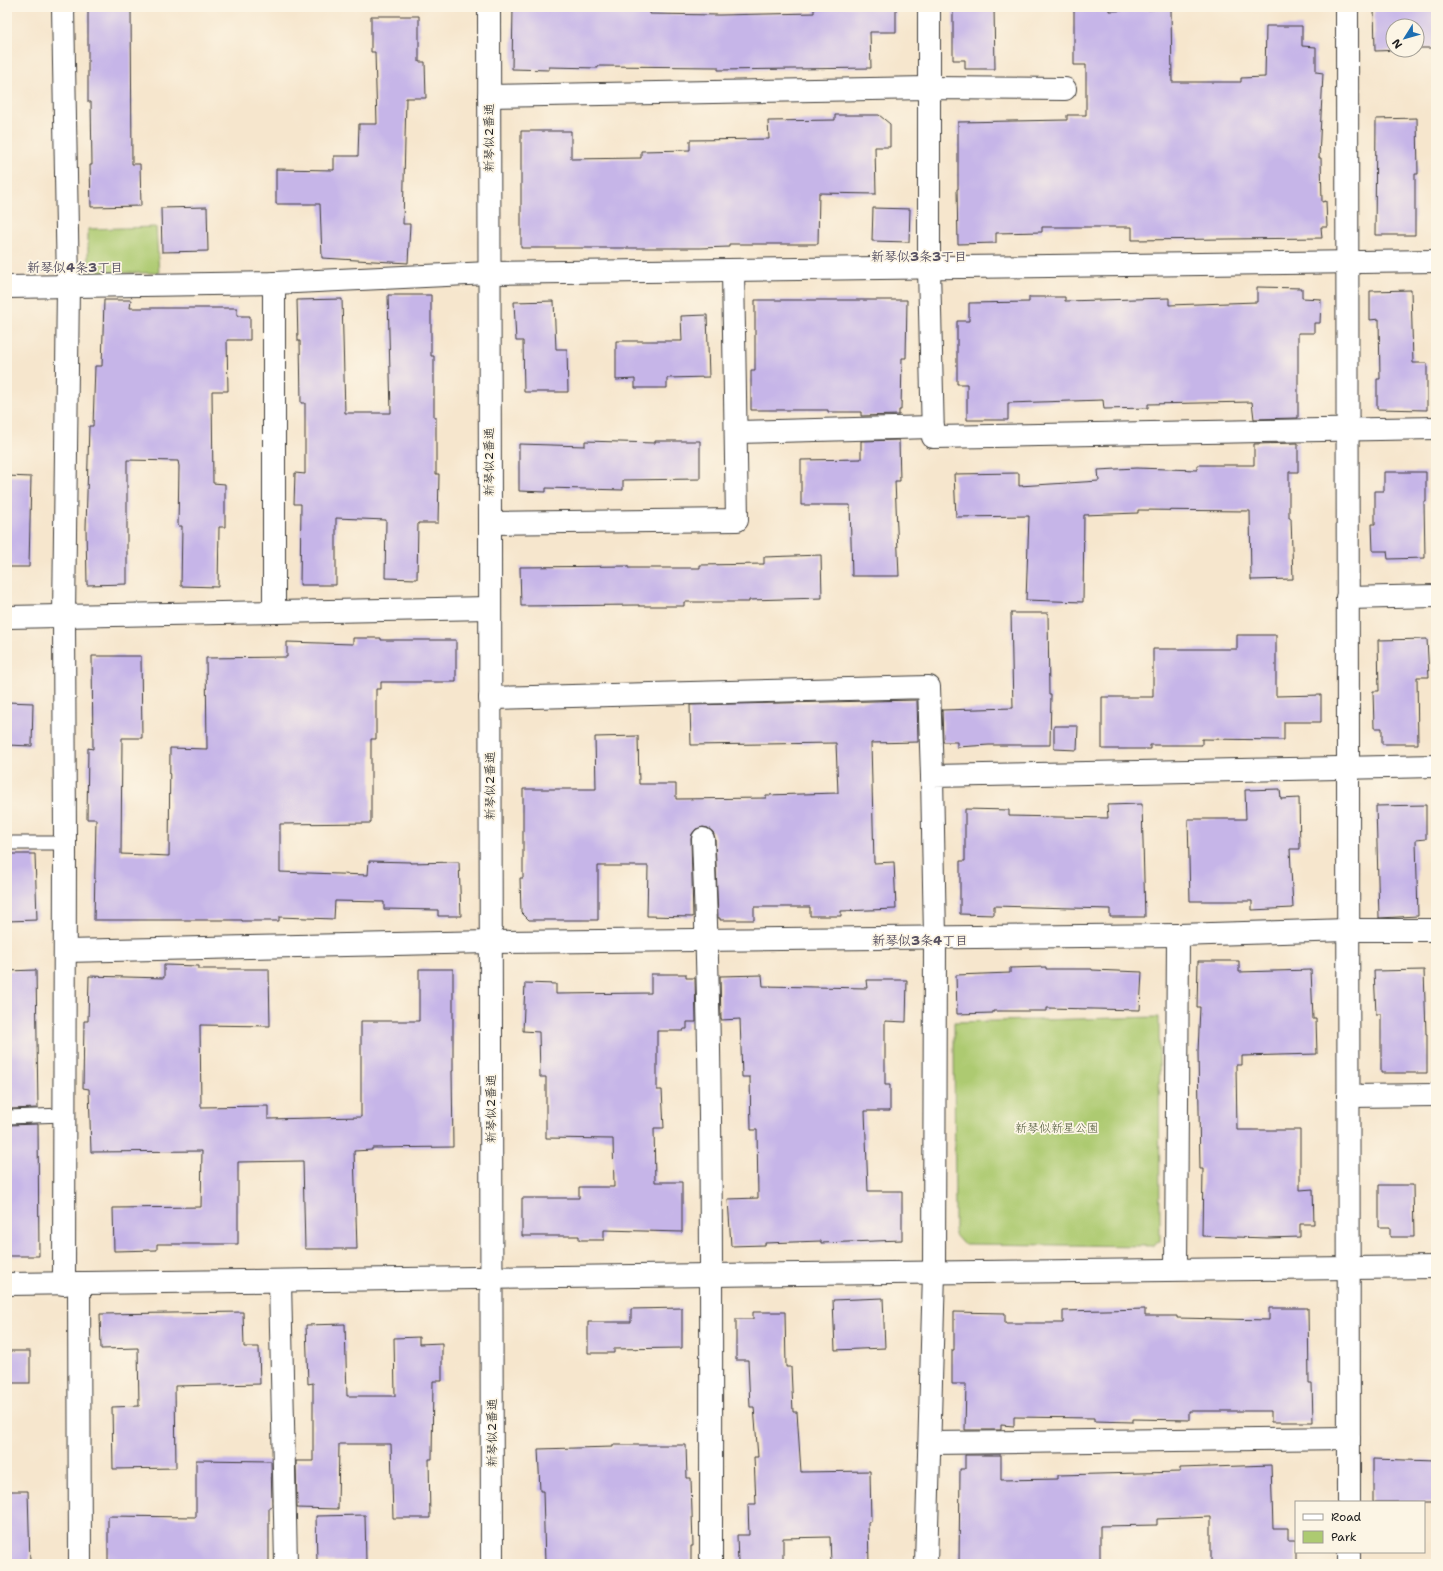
<svg xmlns="http://www.w3.org/2000/svg" width="1443" height="1571" font-family="'Shantell Sans','Klee One',sans-serif">
<style>
.green{fill:#adca71;stroke:#647346}
.building{fill:#c6b5e8}
.lines{fill:none;stroke-linecap:round;stroke-linejoin:round}
.lane-casing{stroke:#3d3a37;stroke-width:15}
.street-casing{stroke:#3d3a37;stroke-width:24}
.lane{stroke:#fff;stroke-width:13}
.street{stroke:#fff;stroke-width:22}
.labels{text-anchor:middle;stroke-width:3.5;stroke-linejoin:round;paint-order:stroke}
.street-label{font-size:12px;fill:#1c1c1c;stroke:#fcf5e5}
.park-label{font-size:12px;fill:#4f593a;stroke:#fcf5e5}
.neighbourhood-label{font-size:13px;font-weight:bold;fill:#585263;stroke:#fcf5e5}
</style>
<rect width="100%" height="100%" fill="#fcf5e5"/>
<filter id="ink" filterUnits="userSpaceOnUse"><feTurbulence type="fractalNoise" baseFrequency=".025" numOctaves="2"/><feDisplacementMap in="SourceGraphic" scale="8" xChannelSelector="R" yChannelSelector="G"/><feConvolveMatrix kernelMatrix="1 2 1 2 8 2 1 2 1" color-interpolation-filters="sRGB"/></filter>
<filter id="wash" filterUnits="userSpaceOnUse"><feTurbulence type="fractalNoise" baseFrequency=".012" numOctaves="4" result="noise"/><feDisplacementMap in="SourceGraphic" scale="16" xChannelSelector="R" yChannelSelector="G"/><feGaussianBlur stdDeviation="0.9" result="paint"/><feColorMatrix in="noise" values="0 0 0 0 0 0 0 0 0 0 0 0 0 0 0 0 0 1.4 0 .05"/><feComposite in="paint" operator="in"/></filter>
<g filter="url(#wash)">
<rect width="100%" height="100%" fill="#f6e6cd"/>
<g class="green">
<path d="M156 227 159 273H88V229Z"/>
<path d="M1159 1017 1160 1241 1153 1246 963 1244 955 1235 954 1022Z"/>
</g>
<g id="blocks">
<g class="building">
<path d="M88 7H131L132 164H140L141 206 91 207 90 165H92L91 102H88Z"/>
<path d="M513 7H650V14L719 15 814 13V7H896V32H870L871 68 718 70V67L598 66V68L549 67V70L512 69Z"/>
<path d="M953 7H994L995 69H965V60H953Z"/>
<path d="M1074 7H1109V11L1171 9 1172 82H1241V78L1265 77 1266 26H1302V46L1316 47V72L1323 73 1319 158H1321L1322 202 1326 201 1327 227H1321L1322 238 1132 240V227H1042V232L996 233V243L958 244 957 189H958V122L1067 120V115H1086V65H1074Z"/>
<path d="M1374 7H1436V48H1417V26H1393V50H1402L1375 51Z"/>
<path d="M371 16H419V62H425L426 98H406L403 224H410L408 263 322 258 320 204H276V169L334 170V156H358L359 124H377L375 52H371Z"/>
<path d="M835 115H879L890 124V147H875L876 194 819 193 818 244H729V247L700 248H521V131H571V159L641 158V151L690 150V140L769 139 768 121 835 120Z"/>
<path d="M1417 118 1418 174H1415V235H1375L1376 119Z"/>
<path d="M207 207 208 251 162 252 161 208Z"/>
<path d="M873 208 910 209 909 242 872 241Z"/>
<path d="M1257 287 1302 288V298L1321 299 1320 323H1314V333H1298V418L1254 419 1252 402 1148 404V408L1104 409 1103 400 1008 403V420H967V384H957V321H969V303L1029 302V297H1065V301L1169 298V305L1257 302Z"/>
<path d="M1411 290 1413 363H1427V410L1377 409V379H1380L1379 319 1370 320V291Z"/>
<path d="M388 295H431V356H434V417H436V474H439L438 523H418L417 579 385 578 386 520 336 518V585H300L301 504H294L295 473 305 474V403H301L300 341H298L297 300 342 299 345 413H391Z"/>
<path d="M104 300H131L130 308H237V316H250V340H227L228 391H212L213 483 225 484V527H219L218 587 181 586 182 526H178L179 466 178 461 127 460V584L87 585 86 528 89 426H93L95 366H102Z"/>
<path d="M755 300H907L906 358H902L901 410H899V415L861 416V412H828V410H751V370H755Z"/>
<path d="M554 301 556 349H567L568 392H524L523 341H516L514 302Z"/>
<path d="M707 315 709 377 667 378V388H635V379L616 380V341H682L681 316Z"/>
<path d="M899 440 900 481H895L899 576H852L850 505H801V460L861 459V441Z"/>
<path d="M585 441 655 443V441H700V479L623 480V490L546 488V492L519 491V444L585 446Z"/>
<path d="M1298 443V472H1289V518H1291L1293 579 1251 580 1250 511 1138 510V513L1084 515 1083 602 1026 600 1029 516 956 517 954 474 1019 473V486L1099 481 1098 470 1136 468 1197 470V465H1254V444Z"/>
<path d="M1384 472H1426V502H1424L1425 558 1388 559 1387 551H1373L1372 524H1375V491H1384Z"/>
<path d="M7 476 31 477 29 567H7Z"/>
<path d="M821 555 822 598 749 600V602H684V606H639V605L521 606 520 567 628 566V568H700V565L764 564V557Z"/>
<path d="M1011 613H1048L1049 695H1051L1050 745H989L957 747V742H943L942 710 1013 708Z"/>
<path d="M1237 635H1276V696L1321 695V722H1284V740L1202 739V745H1150V749H1102V697H1153V649H1237Z"/>
<path d="M353 638H381V640H456V682H381V689H376V739H371V823L280 824V872L368 875 369 861 410 862V863L459 862 461 916H438V910L384 909V902L335 901 334 919 279 917V921H242V920H94L96 819H87L88 748 93 749 92 656H141L142 738H122L121 854 169 856 170 748 207 749 206 658 287 657V642L353 644Z"/>
<path d="M1427 639 1429 677H1417L1418 744H1382V728H1374L1373 691H1379L1378 640Z"/>
<path d="M917 700 918 742 871 743 874 863 894 862 896 909 841 911V916H810V907H754V920H720V918H718L715 838 713 832 708 828 703 827 696 829 692 834 691 839 693 917 647 916 648 866H598V920H529L521 912 520 878H523V789H596L595 737 638 736 639 784H676V799L766 798V795L838 793 836 743 691 745 690 705Z"/>
<path d="M7 702 33 703 32 746 7 745Z"/>
<path d="M1054 726H1078L1077 750 1054 749Z"/>
<path d="M1280 789 1281 799 1299 798 1300 849H1290L1293 908 1252 910V901H1190L1188 819H1246L1245 790Z"/>
<path d="M1142 804 1145 917H1110V909L994 906V915L960 914V861H965V809L1009 810V816L1108 818 1107 805Z"/>
<path d="M1426 805V839L1416 840 1418 916 1379 918 1376 806Z"/>
<path d="M7 854H35L37 920 7 921Z"/>
<path d="M1198 961H1239V972L1311 970 1313 1019H1316L1317 1054 1242 1056V1065H1236L1237 1130H1300V1190L1313 1189 1314 1224H1300V1237L1268 1238 1202 1236 1203 1169H1200L1198 1052 1200 1007H1197Z"/>
<path d="M164 965 199 966V969H269L270 1026 200 1025 201 1107 268 1106V1119L361 1117V1021H419V969H453V1071H452L453 1147 372 1148V1150L354 1151 357 1249H305L303 1161 238 1162V1244H157V1250L114 1251 113 1208 201 1207 202 1151 91 1152 89 1089 83 1088 84 1021H88L89 976 164 978Z"/>
<path d="M1046 967V969H1092V970L1142 972 1140 1010 1047 1008V1011H993V1013L957 1014 956 975 1010 973V968Z"/>
<path d="M36 970 38 1108 9 1109 7 971Z"/>
<path d="M1424 970 1426 1034H1427V1073H1381V1014H1376L1374 971Z"/>
<path d="M651 974H686V978H695L696 1022H687V1029H684L683 1031H657V1090H662L664 1128H654L655 1182H682V1232L604 1230V1240H579V1236H522V1198H579V1187H614L613 1139 546 1138V1077H540L539 1032 523 1031 525 983 556 984V994L651 993Z"/>
<path d="M762 975 763 986 867 988 866 980H907L906 1022 885 1021V1085H890V1111H865L868 1191H902V1240L821 1243V1241L765 1243V1245L731 1246 728 1199 758 1198 757 1130H751L750 1077H742L740 1019 721 1020 720 976Z"/>
<path d="M38 1124 39 1256H7V1132H9V1125Z"/>
<path d="M1379 1185H1413L1414 1237H1390V1227H1379Z"/>
<path d="M883 1298 885 1348 835 1350 833 1300Z"/>
<path d="M682 1308V1348L614 1349V1353H588V1322H631V1309Z"/>
<path d="M1269 1308H1308L1309 1383H1312L1313 1422H1271V1411H1189V1420L1133 1419V1422L1094 1421V1418L1014 1417V1426L1001 1425V1430H965L966 1384H952V1350H954V1312L1005 1313V1323H1063V1311L1145 1309V1316H1177V1318L1269 1320Z"/>
<path d="M243 1312 244 1347H259L260 1384 175 1386 176 1468 113 1469 112 1407 139 1406 138 1348 101 1349 100 1314Z"/>
<path d="M753 1312H785L786 1367H791L793 1412H797L801 1472 870 1471 871 1522H868L869 1564H831L830 1537 783 1538V1564H738L737 1535H749L748 1504H756L754 1457H758L754 1407H750L748 1360H736V1319H753Z"/>
<path d="M345 1324 347 1396H395L394 1338 419 1337V1344L442 1343V1381H433L432 1459H429L430 1518H393L391 1444H339L338 1509 297 1508 296 1461H313V1383L308 1384 306 1325Z"/>
<rect x="7" y="1351" width="23" height="32"/>
<path d="M613 1445H686L687 1478H691L693 1546H691V1564H545L543 1491H540L538 1449 613 1447Z"/>
<path d="M965 1455H1001V1480L1058 1479V1475L1180 1472V1468L1271 1465 1273 1528H1288V1540H1296V1564H1211V1517L1157 1519V1525L1100 1526V1564H959L960 1469H965Z"/>
<path d="M1373 1459 1436 1461V1502H1373Z"/>
<path d="M196 1460 271 1461 272 1507H269V1564H108V1516L196 1517Z"/>
<path d="M7 1491H28L30 1564H7Z"/>
<path d="M365 1515 366 1561 317 1562 316 1516Z"/>
</g>
</g>
</g>
<g filter="url(#ink)">
<use href="#blocks" fill-opacity="0" stroke="#3d3a37" stroke-width="1"/>
<g class="lines">
<defs>
<g id="lane">
<path d="M7 843H65"/>
<path d="M7 1117 64 1115"/>
</g>
<g id="street">
<path d="M63 7 68 286 64 616 65 843 64 1284"/>
<path d="M489 7 492 1564"/>
<path d="M929 7V268L933 437 1436 428"/>
<path d="M1347 7 1349 1502"/>
<path d="M489 96 928 88 1065 89"/>
<path d="M7 287 274 283 489 273 1436 261"/>
<path d="M736 432 933 427"/>
<path d="M490 523 737 520 733 270"/>
<path d="M1347 598 1436 596"/>
<path d="M274 612V283"/>
<path d="M7 617 490 608"/>
<path d="M490 698 929 687 932 776"/>
<path d="M703 839C713 1081 711 1322 711 1564"/>
<path d="M65 951 491 942 1178 935 1348 930H1436"/>
<path d="M1348 1096 1436 1095"/>
<path d="M1176 1269 1178 935"/>
<path d="M280 1281 286 1564"/>
<path d="M79 1283 80 1564"/>
<path d="M7 1284 711 1275 1436 1267"/>
<path d="M930 1443 1349 1438"/>
<path d="M1349 1552V1564"/>
<path d="M926 1564 934 1272 935 938 932 776 1436 766"/>
</g>
</defs>
<use href="#lane" class="lane-casing"/>
<use href="#street" class="street-casing"/>
<use href="#lane" class="lane"/>
<use href="#street" class="street"/>
</g>
</g>
<g class="labels">
<g class="street-label">
<text transform="translate(489 138) rotate(-90)" y="4">新琴似2番通</text>
<text transform="translate(489 462) rotate(-90)" y="4">新琴似2番通</text>
<text transform="translate(490 786) rotate(-90)" y="4">新琴似2番通</text>
<text transform="translate(491 1109) rotate(-90)" y="4">新琴似2番通</text>
<text transform="translate(492 1433) rotate(-90)" y="4">新琴似2番通</text>
</g>
<g class="park-label">
<text x="1057" y="1132">新琴似新星公園</text>
</g>
<g class="neighbourhood-label">
<text x="919" y="261">新琴似3条3丁目</text>
<text x="75" y="272">新琴似4条3丁目</text>
<text x="920" y="945">新琴似3条4丁目</text>
</g>
</g>
<rect width="1443" height="1571" fill="none" stroke="#fcf5e5" stroke-width="24"/>
<rect x="1295" y="1501" width="130" height="52" fill="#fcf5e5" stroke="#a29e95"/>
<rect x="1303" y="1514" width="20" height="6" fill="#ffffff" stroke="#a29e95"/>
<text x="1331" y="1521" font-size="12" fill="#1c1c1c">Road</text>
<rect x="1303" y="1531" width="20" height="12" fill="#adca71" stroke="#a29e95"/>
<text x="1331" y="1541" font-size="12" fill="#1c1c1c">Park</text>
<g transform="translate(1405 38) rotate(233)"><circle r="19" fill="#fcf5e5" stroke="#a29e95"/>
<path d="M0-3L7 15L0 10L-7 15Z" fill="#1f6fb2"/>
<text y="-6" font-size="11" font-weight="bold" text-anchor="middle" fill="#1c1c1c">N</text>
</g>
</svg>
